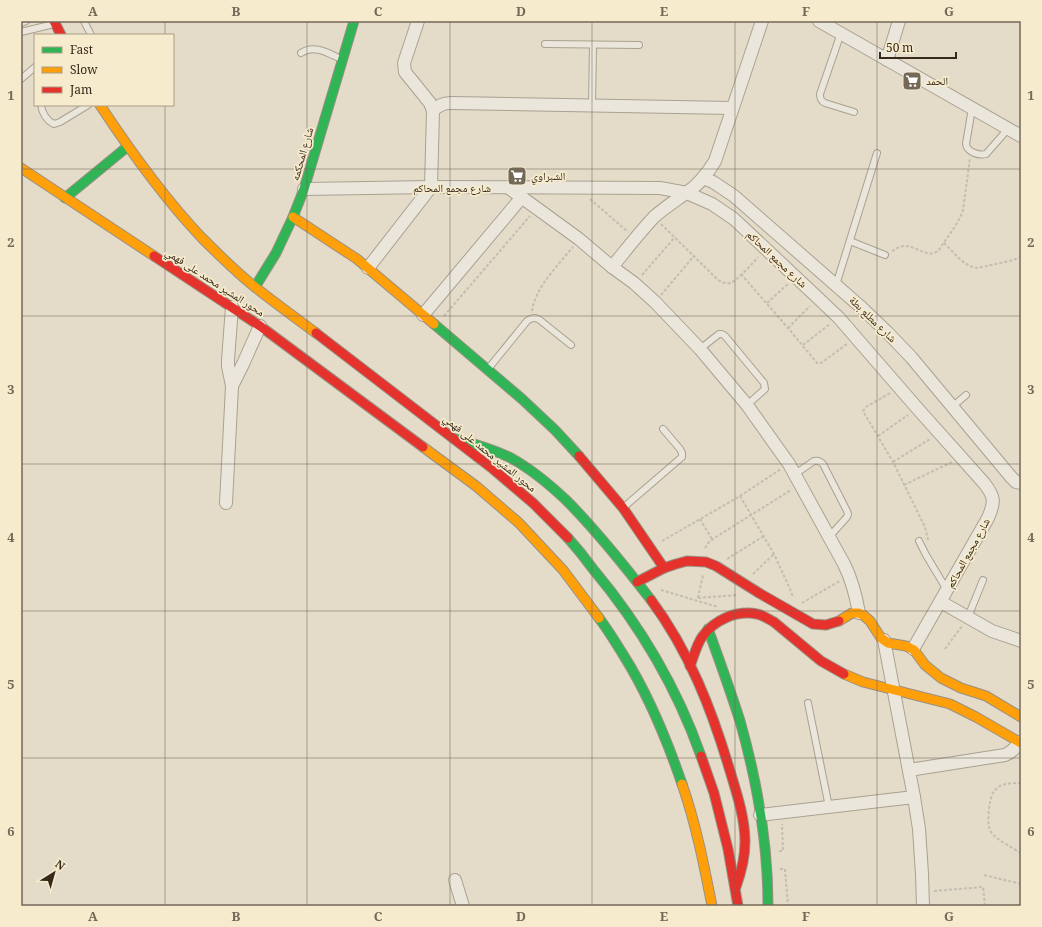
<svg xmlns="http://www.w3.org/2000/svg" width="1042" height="927" font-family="Georgia,'Noto Naskh Arabic',serif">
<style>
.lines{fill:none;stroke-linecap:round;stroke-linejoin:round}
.lane-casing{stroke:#a9a192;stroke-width:8}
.street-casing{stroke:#a9a192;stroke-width:14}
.fast-casing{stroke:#989082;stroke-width:11}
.slow-casing{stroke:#989082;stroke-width:11}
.jam-casing{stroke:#989082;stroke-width:11}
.path{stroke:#c3bdb2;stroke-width:2;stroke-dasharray:3 2;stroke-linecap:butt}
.lane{stroke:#ebe6db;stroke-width:6}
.street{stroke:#ebe6db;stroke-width:12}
.fast{stroke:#30b455;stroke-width:9}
.slow{stroke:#ff9f0a;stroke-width:9}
.jam{stroke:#e5322d;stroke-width:9}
.grid{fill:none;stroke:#746858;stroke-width:1;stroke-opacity:0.55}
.labels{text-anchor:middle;stroke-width:3.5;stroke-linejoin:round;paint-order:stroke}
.poi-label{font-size:11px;fill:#37291b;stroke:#f7ebcd;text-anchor:start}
.street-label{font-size:11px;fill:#37291b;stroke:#f7ebcd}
.neatline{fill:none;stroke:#746858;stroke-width:1.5}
.grid-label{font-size:13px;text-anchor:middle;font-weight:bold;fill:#746858}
</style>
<rect width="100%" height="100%" fill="#e4dcc8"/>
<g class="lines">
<defs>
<g id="lane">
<path d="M84 21 91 35"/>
<path d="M21 23 26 21"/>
<path d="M21 32 54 24"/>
<path d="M841 33 820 94C820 99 821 101 825 103L854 112"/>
<path d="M545 44 639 45"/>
<path d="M301 53C314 44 328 53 341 59"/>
<path d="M21 79 35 67"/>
<path d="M41 105C42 113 47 121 54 124L60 122 88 105"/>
<path d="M592 105 593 45"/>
<path d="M972 108 966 144C967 152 979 156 986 154L1008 129"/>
<path d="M850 241 885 255"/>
<path d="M836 285 877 153"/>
<path d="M700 349 719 334H722L725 336 764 383 765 389 747 405"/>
<path d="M488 369 527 321C533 317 536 317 541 321L571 345"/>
<path d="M952 407 966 395"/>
<path d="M795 474 814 461C818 460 820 461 823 464L847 511 848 514 847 517 829 537"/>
<path d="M624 507 682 457V453L680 449 663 429"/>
<path d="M919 541 926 555 947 590"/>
<path d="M968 617 983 580"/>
<path d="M808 703 829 807"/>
</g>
<g id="street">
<path d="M819 21 1021 136"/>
<path d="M887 60 899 21"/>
<path d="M433 111C438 105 443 103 451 103L732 108"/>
<path d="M703 178 713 182 734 196 862 308 887 332 911 357 1011 477 1016 482 1021 483"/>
<path d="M509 188 579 239 612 267 634 283 655 302 700 349 747 405 789 464 844 564C852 580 856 596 859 613"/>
<path d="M304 189 431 187 660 188 687 193 712 204 734 219 818 298 839 318 917 408 984 483C995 497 995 502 988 518L913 649"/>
<path d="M612 267C626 250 639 233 654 217 664 208 675 201 686 193 699 185 707 174 715 161L762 21"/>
<path d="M368 268 431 187 433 111 430 103 405 72 404 63 418 21"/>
<path d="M423 315 522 197"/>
<path d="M232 386 243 364 260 326"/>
<path d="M226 503 232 386 228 366V360L232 307"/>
<path d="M941 602 992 631 1021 641"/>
<path d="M884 640 914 797 919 829 922 874 923 906"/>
<path d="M909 770 1005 755C1012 752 1016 748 1019 742"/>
<path d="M760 815 914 797"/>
<path d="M455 880 463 906"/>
</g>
<g id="fast">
<path d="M65 198 127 147"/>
<path d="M255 287 276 253 293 217 304 189 354 21"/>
<path d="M434 324 522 399 555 430 579 456"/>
<path d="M456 439C474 444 493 449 511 458 531 469 549 484 566 500 597 531 624 565 651 600"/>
<path d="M568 538C577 548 585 558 593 569 639 624 677 688 701 756"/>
<path d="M599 618C608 630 616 643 624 656 649 696 667 740 682 784"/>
<path d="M708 629C719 659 730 690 740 721 757 781 768 843 768 906"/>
</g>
<g id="slow">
<path d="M100 105C131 152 163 197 202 238 219 255 236 272 255 287 275 303 296 318 316 333"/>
<path d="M21 168 154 256"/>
<path d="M293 217 357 259 434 324"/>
<path d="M423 447 476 486 519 523 563 570 599 618"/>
<path d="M839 621 852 613H859L863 615 870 621 881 638 888 643 906 646 914 650 925 665 941 678 961 688 986 696 1021 717"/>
<path d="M844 674 863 682 950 704 976 717 1021 743"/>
<path d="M682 784C696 824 704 865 712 906"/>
</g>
<g id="jam">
<path d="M54 21 61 35"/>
<path d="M154 256 260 326 423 447"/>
<path d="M316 333 493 469 533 503 568 538"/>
<path d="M579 456 623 508 664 568"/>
<path d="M637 582 664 568 676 564 687 561 706 562 716 566 759 593 813 624 826 625 839 621"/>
<path d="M651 600C689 651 712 710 730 771 737 794 745 818 745 842 745 858 741 873 736 887"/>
<path d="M690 666C694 656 696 646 702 637 714 620 736 610 757 614 763 615 768 619 774 622L821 661 844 674"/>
<path d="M701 756 714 793 728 849 738 906"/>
</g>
</defs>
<use href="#lane" class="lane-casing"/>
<use href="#street" class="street-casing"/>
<use href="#fast" class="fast-casing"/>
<use href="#slow" class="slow-casing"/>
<use href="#jam" class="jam-casing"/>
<g class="path">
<path d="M590 199 628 232"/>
<path d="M661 224 718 280C722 282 725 284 730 283 737 281 753 263 758 257"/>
<path d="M944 243C954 252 963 266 977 268L1010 261 1021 257"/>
<path d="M892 251C896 249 900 246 904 246 916 245 928 260 939 250 947 237 958 225 963 210L970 158"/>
<path d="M741 274 788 328 817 363H821L847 344"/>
<path d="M642 275 675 237"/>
<path d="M661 295 694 256"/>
<path d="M767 303 788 284"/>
<path d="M532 311C535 288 558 265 573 247"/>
<path d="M444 316 530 216"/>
<path d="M788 328 810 306"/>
<path d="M803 345 830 324"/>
<path d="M890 393 866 407 863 411 893 462 925 527 928 540"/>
<path d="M878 436 908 415"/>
<path d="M893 462 930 439"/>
<path d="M904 485 952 462"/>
<path d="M740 496 774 554 790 589 793 597"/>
<path d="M700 519 712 539"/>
<path d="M662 541 740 496 781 469"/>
<path d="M705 548 709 542 716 537 791 490"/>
<path d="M727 559 764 536"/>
<path d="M753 574 774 554"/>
<path d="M661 590 718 607"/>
<path d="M698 598 736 595"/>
<path d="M698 598 703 575"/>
<path d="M802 603 840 581"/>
<path d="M945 649 962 626"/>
<path d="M1021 783C1014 783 1006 783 1000 786 997 788 995 790 993 793 989 800 986 825 991 832 995 839 1013 848 1021 853"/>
<path d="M779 851H783L782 824"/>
<path d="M780 869H785L788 906"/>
<path d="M984 875 1021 884"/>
<path d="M934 891 983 887 985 906"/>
</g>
<use href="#lane" class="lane"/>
<use href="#street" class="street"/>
<use href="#fast" class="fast"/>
<use href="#slow" class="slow"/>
<use href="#jam" class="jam"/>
</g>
<path class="grid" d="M165 21V35M307 21V906M450 21V906M592 21V906M735 21V906M877 21V906M165 105V906M21 169H1021M21 316H1021M21 464H1021M21 611H1021M21 758H1021"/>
<defs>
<symbol id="supermarket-square" viewBox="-11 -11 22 22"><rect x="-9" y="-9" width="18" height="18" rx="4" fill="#746858" stroke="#f7ebcd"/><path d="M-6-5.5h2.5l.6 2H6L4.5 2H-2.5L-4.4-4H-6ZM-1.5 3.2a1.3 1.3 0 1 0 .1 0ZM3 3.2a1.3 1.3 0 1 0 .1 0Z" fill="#fff"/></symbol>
</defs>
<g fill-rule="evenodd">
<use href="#supermarket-square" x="901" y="70" width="22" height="22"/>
<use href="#supermarket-square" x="506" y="165" width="22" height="22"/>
</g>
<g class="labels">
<g class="poi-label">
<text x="926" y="85">الحمد</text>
<text x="531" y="180">الشبراوي</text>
</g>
<g class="street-label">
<text transform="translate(302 154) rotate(-74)" y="4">شارع المحكمه</text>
<text x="452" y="192">شارع مجمع المحاكم</text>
<text transform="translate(777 259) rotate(43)" y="4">شارع مجمع المحاكم</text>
<text transform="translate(215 282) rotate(33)" y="4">محور المشير محمد على فهمي</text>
<text transform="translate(873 319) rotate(44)" y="4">شارع مطلع بطة</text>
<text transform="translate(490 453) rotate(39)" y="4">محور المشير محمد على فهمي</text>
<text transform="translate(968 553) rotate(-61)" y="4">شارع مجمع المحاكم</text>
</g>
</g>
<rect width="1042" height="927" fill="none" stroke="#f7ebcd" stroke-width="44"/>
<rect x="34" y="34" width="140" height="72" fill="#f7ebcd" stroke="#aa9d86"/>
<rect x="42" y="47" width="20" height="6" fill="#30b455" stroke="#aa9d86"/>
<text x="70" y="54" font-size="12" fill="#37291b">Fast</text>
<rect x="42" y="67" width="20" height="6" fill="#ff9f0a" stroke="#aa9d86"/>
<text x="70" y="74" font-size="12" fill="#37291b">Slow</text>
<rect x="42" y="87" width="20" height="6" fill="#e5322d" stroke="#aa9d86"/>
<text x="70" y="94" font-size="12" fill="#37291b">Jam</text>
<g transform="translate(54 873) rotate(37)" stroke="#f7ebcd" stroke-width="3" paint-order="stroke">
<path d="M0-3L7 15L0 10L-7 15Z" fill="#37291b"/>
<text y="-6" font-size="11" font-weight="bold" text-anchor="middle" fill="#37291b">N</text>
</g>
<path d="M880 52v6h76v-6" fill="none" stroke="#37291b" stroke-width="2"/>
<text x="886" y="52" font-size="12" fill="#37291b" stroke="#f7ebcd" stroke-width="3" paint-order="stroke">50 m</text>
<rect x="22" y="22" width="998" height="883" class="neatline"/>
<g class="grid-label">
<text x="93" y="16">A</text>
<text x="236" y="16">B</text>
<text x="378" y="16">C</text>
<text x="521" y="16">D</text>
<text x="664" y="16">E</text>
<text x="806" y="16">F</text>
<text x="949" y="16">G</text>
<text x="11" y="100">1</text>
<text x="1031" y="100">1</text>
<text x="11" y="247">2</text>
<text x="1031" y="247">2</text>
<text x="11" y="394">3</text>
<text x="1031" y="394">3</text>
<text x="11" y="542">4</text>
<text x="1031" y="542">4</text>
<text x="11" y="689">5</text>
<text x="1031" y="689">5</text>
<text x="11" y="836">6</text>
<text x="1031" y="836">6</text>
<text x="93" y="921">A</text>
<text x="236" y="921">B</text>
<text x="378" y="921">C</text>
<text x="521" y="921">D</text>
<text x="664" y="921">E</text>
<text x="806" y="921">F</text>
<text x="949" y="921">G</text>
</g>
</svg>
